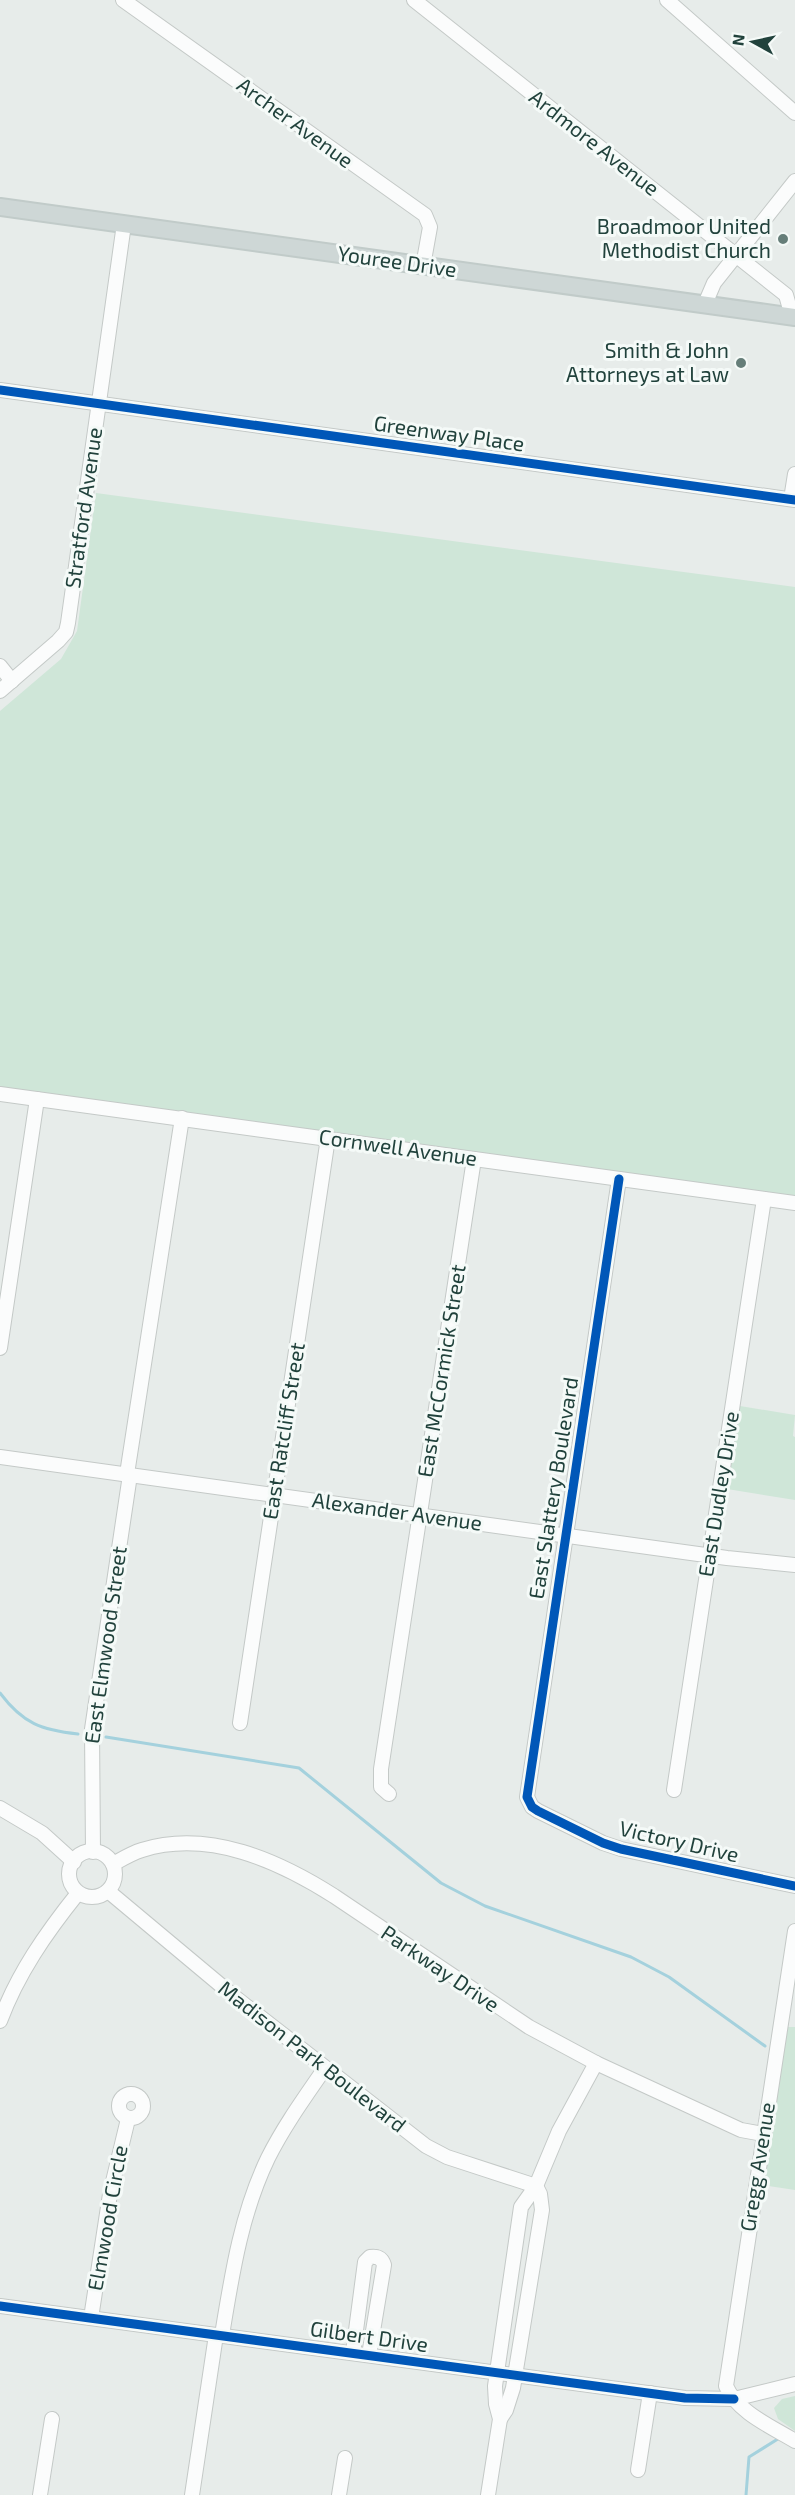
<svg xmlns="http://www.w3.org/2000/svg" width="795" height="2495" font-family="'Exo 2',sans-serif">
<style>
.green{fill:#cfe6d8}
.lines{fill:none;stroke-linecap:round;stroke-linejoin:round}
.stream{stroke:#a4d1dd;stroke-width:3}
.minor-casing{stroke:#c4c9c7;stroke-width:16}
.major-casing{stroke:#c1cbc9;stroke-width:20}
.minor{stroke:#fbfcfc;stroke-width:14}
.major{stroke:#ced7d6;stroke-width:16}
.cycleway-casing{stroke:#f5faf8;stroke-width:13}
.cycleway{stroke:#0057b8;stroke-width:9}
.poi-dot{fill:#667e79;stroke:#f5faf8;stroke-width:2}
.labels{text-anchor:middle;stroke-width:6;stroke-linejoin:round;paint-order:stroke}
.street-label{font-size:21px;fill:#21423c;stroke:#f5faf8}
.poi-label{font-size:21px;fill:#21423c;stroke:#f5faf8;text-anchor:end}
</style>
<rect width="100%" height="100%" fill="#e7ecea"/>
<g class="green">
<path d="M96 493 795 587V1198L0 1090V711L61 659 77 631Z"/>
<path d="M740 1406 795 1415 793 1436 795 1437V1500L727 1489Z"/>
<path d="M786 2027H795V2190L762 2185Z"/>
<path d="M795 2396V2431L778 2419 774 2408 782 2399Z"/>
</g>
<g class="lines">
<g class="stream">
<path d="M0 1693C23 1724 42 1730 78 1734"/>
<path d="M106 1737 299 1768 441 1883 485 1906 631 1957 669 1977 765 2046"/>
<path d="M746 2495 749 2457 781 2437"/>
</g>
<defs>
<g id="minor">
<path d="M123 0 425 215 430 227 423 266"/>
<path d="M414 0 786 295 792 316"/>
<path d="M667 0 795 113"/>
<path d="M705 304 714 283 795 181"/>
<path d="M0 390 795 500"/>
<path d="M791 499 795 474"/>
<path d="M0 666 12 681"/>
<path d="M0 691 58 641 66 632 68 623 124 224"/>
<path d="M0 1094 795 1203"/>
<path d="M619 1179 527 1797 532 1807 538 1811 603 1843 621 1849 795 1886"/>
<path d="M0 1348 37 1099"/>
<path d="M0 1457 727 1558 795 1565"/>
<path d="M127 1474 182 1118"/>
<path d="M240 1723 328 1138"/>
<path d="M674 1790 764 1199"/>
<path d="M389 1794 381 1787V1769L474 1159"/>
<path d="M0 1808 42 1833 74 1862"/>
<circle cx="92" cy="1874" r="23"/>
<path d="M93 1852 92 1729 130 1475"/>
<path d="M113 1864C122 1859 132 1853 142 1850 209 1829 279 1861 334 1896L529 2027 596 2063 741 2130 763 2134"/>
<path d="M108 1891 236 1998 426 2146 447 2157 536 2186 540 2194 542 2210 513 2388 506 2410 500 2419"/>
<path d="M795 1931 726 2386C737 2412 772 2427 795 2441"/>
<path d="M0 2021C18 1973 46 1933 78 1893"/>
<circle cx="131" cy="2106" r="12"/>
<path d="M0 2306 685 2398 734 2399 795 2384"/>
<path d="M91 2318 110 2194 128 2119"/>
<path d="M222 2335C232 2274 241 2214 268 2158 284 2126 305 2097 325 2068"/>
<path d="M353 2353 365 2262 370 2257C377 2256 382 2258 384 2265L369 2355"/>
<path d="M638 2470 650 2393"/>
<path d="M40 2495 52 2419"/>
<path d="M192 2495 216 2335"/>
<path d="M339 2495 345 2458"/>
<path d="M488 2495 500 2419 496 2404 495 2386 521 2207 536 2186 559 2131 596 2063"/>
</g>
<path id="major" d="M0 207 795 317"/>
</defs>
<use href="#minor" class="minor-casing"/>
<use href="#major" class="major-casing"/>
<use href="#minor" class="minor"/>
<use href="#major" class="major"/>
<defs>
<g id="cycleway">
<path d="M0 390 795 500"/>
<path d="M619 1179 527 1797 532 1807 538 1811 603 1843 621 1849 795 1886"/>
<path d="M0 2306 685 2398 734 2399"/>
</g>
</defs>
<use href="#cycleway" class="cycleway-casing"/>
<use href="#cycleway" class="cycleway"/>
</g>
<g class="poi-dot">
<circle cx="783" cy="239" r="6"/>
<circle cx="741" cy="363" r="6"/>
</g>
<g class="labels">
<g class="street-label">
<text transform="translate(295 123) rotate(36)" y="7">Archer Avenue</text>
<text transform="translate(594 143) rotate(38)" y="7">Ardmore Avenue</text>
<text transform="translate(397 262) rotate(8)" y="7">Youree Drive</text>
<text transform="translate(449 434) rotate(8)" y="7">Greenway Place</text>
<text transform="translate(84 508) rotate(-82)" y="7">Stratford Avenue</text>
<text transform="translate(398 1148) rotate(8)" y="7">Cornwell Avenue</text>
<text transform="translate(442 1371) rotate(-81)" y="7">East McCormick Street</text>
<text transform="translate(284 1431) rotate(-81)" y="7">East Ratcliff Street</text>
<text transform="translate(554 1488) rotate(-81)" y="7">East Slattery Boulevard</text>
<text transform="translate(719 1494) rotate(-81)" y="7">East Dudley Drive</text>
<text transform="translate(397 1512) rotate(8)" y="7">Alexander Avenue</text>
<text transform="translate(106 1645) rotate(-82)" y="7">East Elmwood Street</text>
<text transform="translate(679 1842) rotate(13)" y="7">Victory Drive</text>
<text transform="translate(440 1969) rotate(34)" y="7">Parkway Drive</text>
<text transform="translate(312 2057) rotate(38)" y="7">Madison Park Boulevard</text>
<text transform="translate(758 2167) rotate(-81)" y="7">Gregg Avenue</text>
<text transform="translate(108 2218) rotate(-80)" y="7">Elmwood Circle</text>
<text transform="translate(369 2337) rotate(8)" y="7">Gilbert Drive</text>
</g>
<g class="poi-label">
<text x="771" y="234">Broadmoor United<tspan x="771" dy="24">Methodist Church</tspan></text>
<text x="729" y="358">Smith &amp; John<tspan x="729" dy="24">Attorneys at Law</tspan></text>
</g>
</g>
<g transform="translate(753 42) rotate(278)" stroke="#f5faf8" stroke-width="4.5" paint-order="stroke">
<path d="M0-4.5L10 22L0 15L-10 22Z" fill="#21423c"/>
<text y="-9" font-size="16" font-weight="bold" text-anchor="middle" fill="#21423c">N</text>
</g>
</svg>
